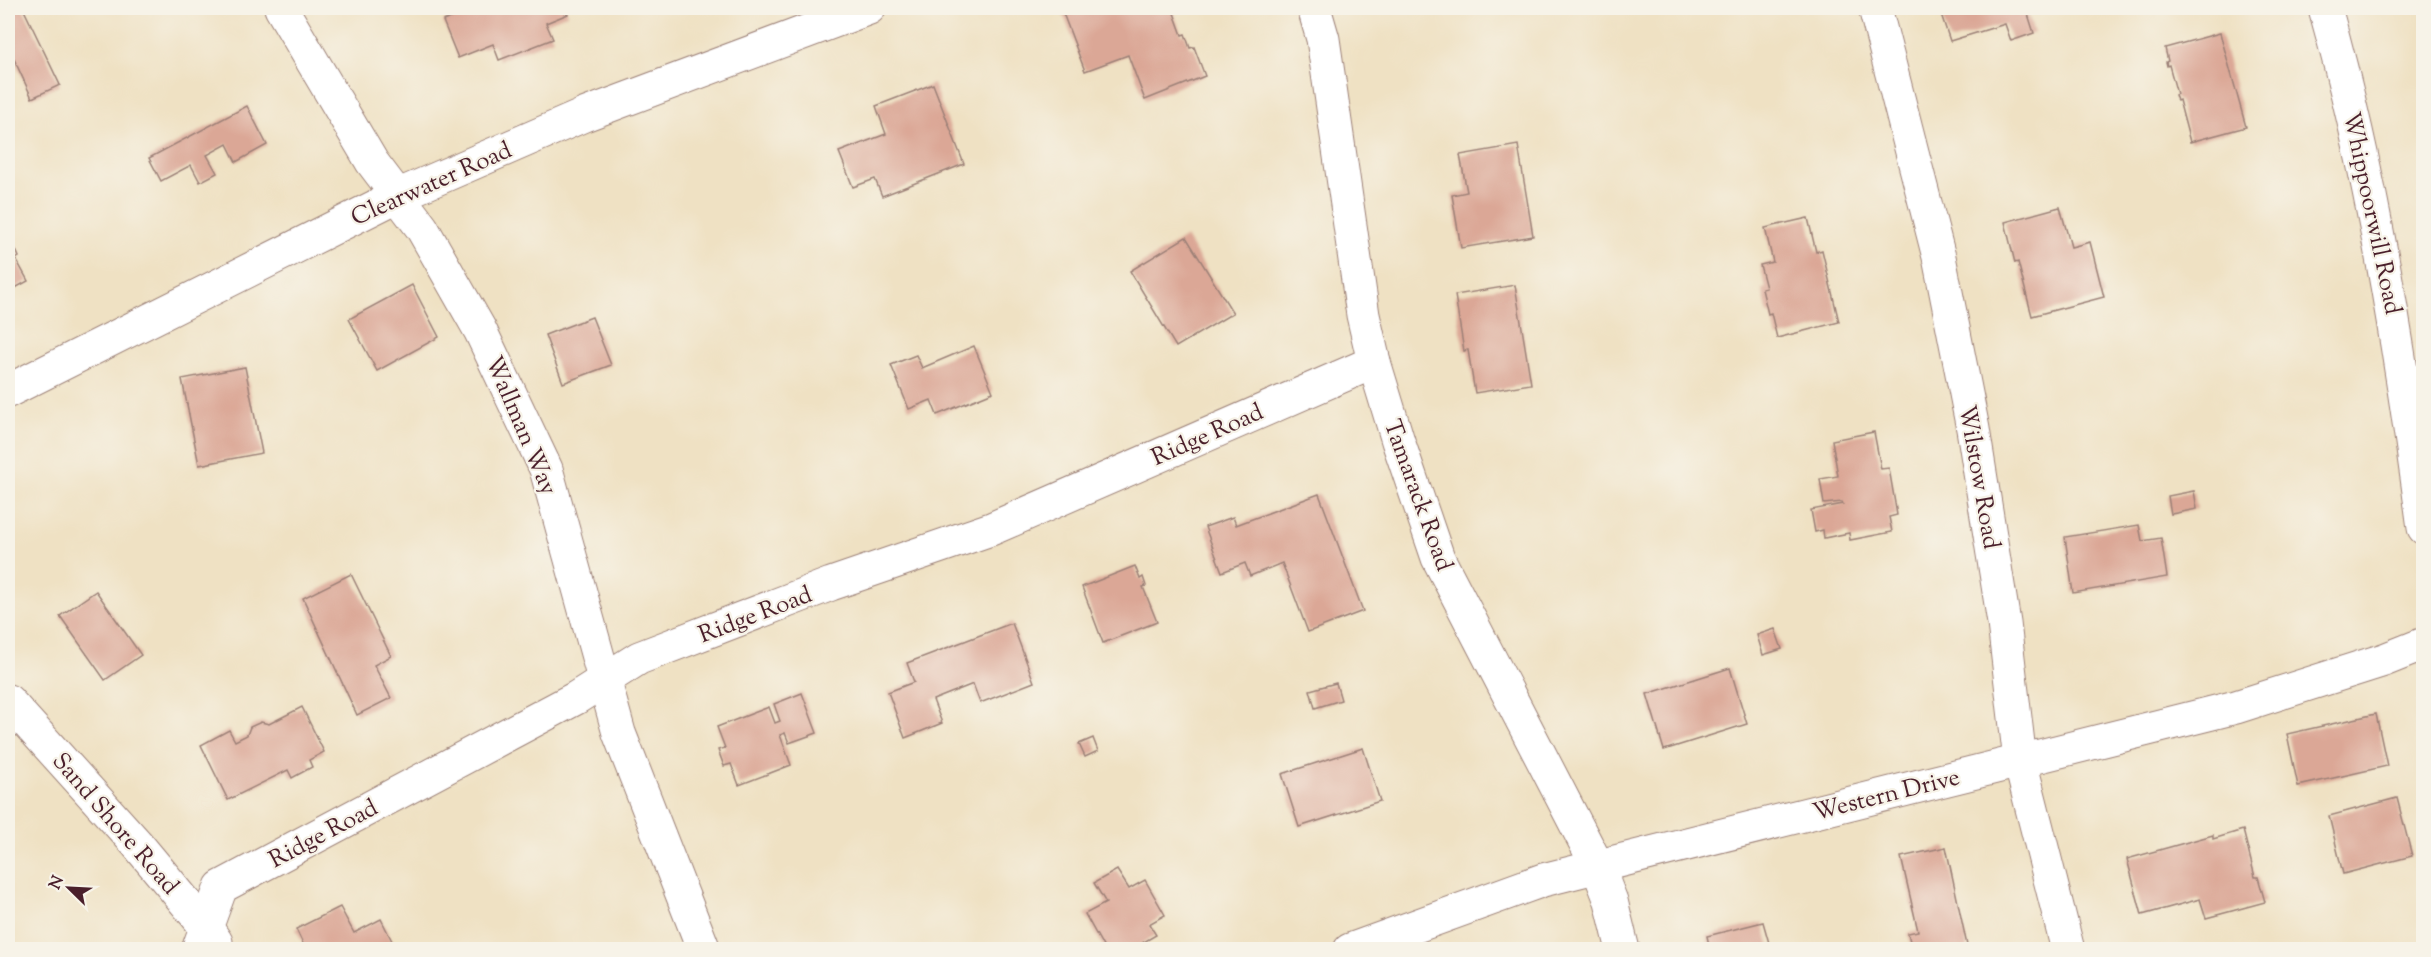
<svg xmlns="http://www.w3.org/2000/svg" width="2431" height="957" font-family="'Sorts Mill Goudy',serif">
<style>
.building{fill:#dba796}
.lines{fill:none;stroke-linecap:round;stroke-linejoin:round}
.minor-casing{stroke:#9c8077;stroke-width:35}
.minor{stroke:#fff;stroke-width:33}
.labels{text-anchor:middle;stroke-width:4.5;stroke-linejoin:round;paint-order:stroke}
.street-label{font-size:24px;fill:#4a1f2b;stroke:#f7f3e8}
</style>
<rect width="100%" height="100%" fill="#f7f3e8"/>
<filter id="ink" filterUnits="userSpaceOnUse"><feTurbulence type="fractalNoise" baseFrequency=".0167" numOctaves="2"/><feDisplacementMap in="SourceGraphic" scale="12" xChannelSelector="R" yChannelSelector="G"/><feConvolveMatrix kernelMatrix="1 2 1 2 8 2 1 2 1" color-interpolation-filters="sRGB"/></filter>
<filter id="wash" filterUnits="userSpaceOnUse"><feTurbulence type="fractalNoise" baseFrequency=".008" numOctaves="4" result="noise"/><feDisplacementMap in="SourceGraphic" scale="24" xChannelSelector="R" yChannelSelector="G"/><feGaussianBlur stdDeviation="1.35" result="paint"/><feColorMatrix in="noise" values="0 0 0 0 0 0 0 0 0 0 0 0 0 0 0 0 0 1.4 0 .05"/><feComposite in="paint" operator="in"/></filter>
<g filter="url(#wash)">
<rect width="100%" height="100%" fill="#efe1c3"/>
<g id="blocks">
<g class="building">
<path d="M8 8H23L60 85 32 98 8 46Z"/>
<path d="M478 8H566L568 14 546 23 553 39 499 60 493 44 458 58 443 21Z"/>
<path d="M1061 8H1179L1180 10 1174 13 1182 35 1185 34 1190 48 1194 47 1205 76 1145 100 1128 55 1085 71Z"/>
<path d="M1939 8H2026L2034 33 2011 41 2005 24 1950 41Z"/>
<path d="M2220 33 2246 127 2190 142 2179 100 2177 101 2175 95 2177 94 2169 65 2167 66 2166 62 2168 61 2165 48Z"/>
<path d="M933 84 964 164 882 196 875 179 853 187 839 152 886 134 876 106Z"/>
<path d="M247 106 267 145 236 162 227 144 207 155 217 173 200 182 191 165 161 181 149 158Z"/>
<path d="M1518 145 1533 236 1461 248 1452 195 1467 192 1460 155Z"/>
<path d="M2060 207 2071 247 2090 242 2104 297 2032 316 2018 262 2015 263 2005 222Z"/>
<path d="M1808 218 1816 252 1822 250 1839 322 1777 338 1771 313 1768 314 1762 289 1766 288 1760 265 1773 262 1765 228Z"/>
<path d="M1186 237 1233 313 1176 347 1130 271Z"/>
<path d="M8 242 13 252 16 250 19 257 16 259 28 281 8 292Z"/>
<path d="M412 285 439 337 377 371 349 319Z"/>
<path d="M1515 285 1531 384 1475 393 1468 350 1464 351 1455 295Z"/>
<path d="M592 317 611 365 563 383 545 335Z"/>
<path d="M974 346 993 392 937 415 931 400 909 409 891 365 916 355 922 368Z"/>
<path d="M245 367 262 453 199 465 182 379Z"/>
<path d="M1874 432 1881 469 1889 468 1897 515 1889 517 1892 532 1850 540 1849 533 1824 538 1823 530 1815 532 1811 510 1843 504 1842 502 1824 504 1820 479 1838 476 1832 440Z"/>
<path d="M2194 491 2197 509 2171 514 2168 496Z"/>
<path d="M1319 494 1363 611 1308 632 1282 563 1250 576 1245 563 1222 572 1205 527 1233 517 1236 525Z"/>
<path d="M2139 525 2142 541 2161 538 2167 577 2073 593 2065 537Z"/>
<path d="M1135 566 1140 579 1143 577 1146 586 1143 587 1157 622 1103 643 1082 587Z"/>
<path d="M351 574 391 656 374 665 391 698 357 715 303 598Z"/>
<path d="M96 591 141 655 105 680 60 616Z"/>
<path d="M1012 623 1034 682 980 703 973 684 933 700 942 723 905 738 888 692 914 682 907 663Z"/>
<path d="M1775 629 1782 649 1763 655 1757 635Z"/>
<path d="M1730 668 1747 724 1664 750 1647 694Z"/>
<path d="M1336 683 1341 700 1315 708 1310 690Z"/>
<path d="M802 693 817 733 789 743 785 733 780 735 791 765 739 785 731 764 724 766 718 750 725 748 717 727 769 707 775 723 780 721 774 704Z"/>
<path d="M302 707 324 752 309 760 312 767 292 778 288 770 228 800 201 745 229 730 235 741 247 735 250 727 261 722 269 724Z"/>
<path d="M2376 714 2387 766 2298 786 2287 734Z"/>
<path d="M1093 738 1098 751 1085 757 1079 744Z"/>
<path d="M1363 748 1380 801 1299 827 1282 774Z"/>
<path d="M2397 798 2412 856 2343 874 2329 816Z"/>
<path d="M2243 830 2255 877H2258L2265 902 2206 918 2200 899 2142 915 2127 859 2213 835V839Z"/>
<path d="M1946 847 1968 950H1912L1908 933 1918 931 1901 857Z"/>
<path d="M1117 870 1129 889 1145 880 1165 915 1149 924 1156 935 1130 950H1105L1085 914 1106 903 1094 883Z"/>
<path d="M340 907 354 933 381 919 394 945 386 950H306L296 929Z"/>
<path d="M1763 922 1771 950H1710L1707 936Z"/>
</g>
</g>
</g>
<g filter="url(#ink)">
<use href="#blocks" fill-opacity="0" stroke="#9c8077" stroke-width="1.5"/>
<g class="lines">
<defs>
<g id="minor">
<path d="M281 8 372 162 422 228 480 330 546 469 619 733 704 950"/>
<path d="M1314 8 1323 39 1363 315 1374 362 1398 441 1438 558 1597 865 1611 901 1623 950"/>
<path d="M1875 8 1939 257 1973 429 2004 623 2020 761 2068 950"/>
<path d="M2325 8C2373 179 2400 351 2424 528"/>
<path d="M8 391 397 196 584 115 869 8"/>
<path d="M8 701 137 844 206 927 216 942"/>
<path d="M198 950 221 887 576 698 639 658 831 584 991 529 1374 362"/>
<path d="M1350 950 1543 880 2236 707 2384 660 2424 644"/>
</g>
</defs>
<use href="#minor" class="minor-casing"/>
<use href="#minor" class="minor"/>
</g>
</g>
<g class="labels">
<g class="street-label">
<text transform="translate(431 183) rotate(-24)" y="8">Clearwater Road</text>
<text transform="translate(2373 213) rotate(78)" y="8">Whippoorwill Road</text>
<text transform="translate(522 425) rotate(67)" y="8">Wallman Way</text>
<text transform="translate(1207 434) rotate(-24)" y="8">Ridge Road</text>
<text transform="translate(1980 477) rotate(80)" y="8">Wilstow Road</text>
<text transform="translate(1419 495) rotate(70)" y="8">Tamarack Road</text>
<text transform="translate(755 614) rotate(-21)" y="8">Ridge Road</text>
<text transform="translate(1886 794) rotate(-14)" y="8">Western Drive</text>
<text transform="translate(116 823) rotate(49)" y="8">Sand Shore Road</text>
<text transform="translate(323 833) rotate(-28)" y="8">Ridge Road</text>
</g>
</g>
<rect width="2431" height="957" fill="none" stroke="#f7f3e8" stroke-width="30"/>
<g transform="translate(69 888) rotate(294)" stroke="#f7f3e8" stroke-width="4.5" paint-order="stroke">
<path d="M0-4.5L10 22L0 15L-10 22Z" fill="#4a1f2b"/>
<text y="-9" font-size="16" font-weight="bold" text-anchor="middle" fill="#4a1f2b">N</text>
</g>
</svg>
